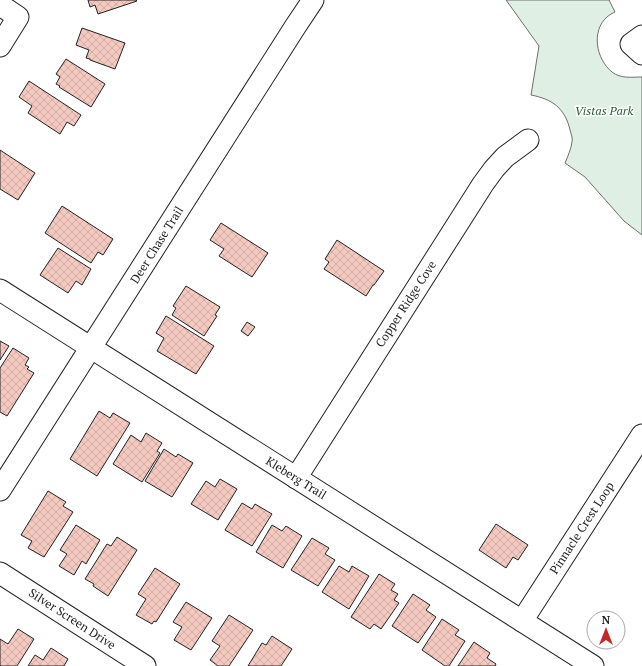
<svg xmlns="http://www.w3.org/2000/svg" width="642" height="666" font-family="'PT Serif',serif">
<style>
.green{fill:#e0efe3;stroke:#6f6f6f}
.building{fill:url(#building-cross-hatch);stroke:#222}
.lines{fill:none;stroke-linecap:round;stroke-linejoin:round}
.minor-casing{stroke:#222;stroke-width:23}
.minor{stroke:#fff;stroke-width:21}
.labels{text-anchor:middle;stroke-width:3;stroke-linejoin:round;paint-order:stroke}
.park-label{font-size:12px;font-style:italic;fill:#2f5e38;stroke:#fff}
.street-label{font-size:12px;fill:#222;stroke:#fff}
</style>
<defs>
<pattern id="building-cross-hatch" width="8" height="8" patternUnits="userSpaceOnUse"><rect width="8" height="8" fill="#f3c9c0"/><path d="M0 0l8 8M0 8l8-8" fill="none" stroke="#d0aca5"/></pattern>
</defs>
<rect width="100%" height="100%" fill="#fff"/>
<path class="green" d="M506 0H609L615 12C613 13 609 15 607 17 591 31 596 59 612 72 621 79 632 77 642 77V235L624 221 585 177 565 163C568 156 571 149 572 142 573 138 571 134 570 130 565 108 552 99 531 95L539 46Z"/>
<g class="building">
<path d="M88 0H136L137 1 98 14 95 5 90 7Z"/>
<path d="M82 28 125 43 115 69 90 60V59L86 58 89 50 76 45Z"/>
<path d="M66 59 105 84 91 107 59 87 60 86 56 84 60 77 56 74Z"/>
<path d="M29 81 81 115 74 126 67 122 60 134 28 113 32 106 19 97Z"/>
<path d="M0 150 35 173 18 200 0 189Z"/>
<path d="M62 206 113 239 103 255 98 252 91 263 45 233Z"/>
<path d="M221 223 268 253 252 277 219 256 224 249 210 240Z"/>
<path d="M337 240 384 271 374 285H373L366 296 324 269 329 262 325 259Z"/>
<path d="M58 248 91 269 82 285 76 281 68 293 40 275Z"/>
<path d="M186 286 220 307 215 315 217 316 204 336 172 315 176 308 173 306Z"/>
<path d="M166 316 214 346 196 374 157 351 164 338 156 333Z"/>
<path d="M247 322 255 327 248 336 241 331Z"/>
<path d="M0 341 9 346 0 360Z"/>
<path d="M13 348 29 358 25 365 29 367 27 369 34 373 7 416 0 412V368Z"/>
<path d="M99 411 110 418 113 413 130 423 97 476 70 459Z"/>
<path d="M146 433 162 443 157 451 160 453 142 482 113 464 131 435 141 442Z"/>
<path d="M164 449 176 457 178 454 193 463 172 497 145 481Z"/>
<path d="M220 479 237 489 218 520 191 504 206 481 215 487Z"/>
<path d="M48 491 66 502 63 506 73 512 44 557 28 548 32 541 21 535Z"/>
<path d="M242 503 252 509 255 504 272 514 252 546 225 530Z"/>
<path d="M496 524 528 545 518 560 513 557 506 568 479 550Z"/>
<path d="M76 525 100 540 86 564 82 561 74 575 59 566 67 554 60 550Z"/>
<path d="M272 525 282 531 286 526 302 536 283 568 256 552Z"/>
<path d="M117 537 137 550 108 596 93 586 94 584 85 579 107 544 111 546Z"/>
<path d="M312 538 329 548 325 554 335 560 318 586 291 570Z"/>
<path d="M339 566 349 572 352 566 369 576 349 609 322 592Z"/>
<path d="M155 568 180 584 156 622 154 621 152 624 136 615 146 599 138 594Z"/>
<path d="M379 574 395 584 391 590 398 594 394 600 399 603 381 629 374 624 370 629 351 617Z"/>
<path d="M413 594 430 605 426 610 436 617 418 643 392 626Z"/>
<path d="M186 602 212 618 191 650 174 640 182 627 173 622Z"/>
<path d="M229 615 253 630 229 666H218L210 660 220 646 212 641Z"/>
<path d="M442 619 459 630 455 635 465 641 449 666H445L422 650Z"/>
<path d="M18 629 34 639 17 666H0V639L8 644Z"/>
<path d="M272 636 292 649 281 666H248L262 643 266 645Z"/>
<path d="M474 642 490 653 487 658 496 664 495 666H458Z"/>
<path d="M51 648 68 659 64 666H28L35 655 43 660Z"/>
</g>
<g class="lines">
<defs>
<g id="minor">
<path d="M0 5 18 17 0 46"/>
<path d="M642 36 631 44 642 54"/>
<path d="M0 290 593 666"/>
<path d="M296 478 483 184 494 169 505 157 528 140"/>
<path d="M0 490 295 27 313 0"/>
<path d="M0 573 145 666"/>
<path d="M522 621 642 435"/>
</g>
</defs>
<use href="#minor" class="minor-casing"/>
<use href="#minor" class="minor"/>
</g>
<g class="labels">
<g class="park-label">
<text x="604" y="115">Vistas Park</text>
</g>
<g class="street-label">
<text transform="translate(157 245) rotate(-58)" y="4">Deer Chase Trail</text>
<text transform="translate(406 304) rotate(-57)" y="4">Copper Ridge Cove</text>
<text transform="translate(296 478) rotate(32)" y="4">Kleberg Trail</text>
<text transform="translate(582 528) rotate(-57)" y="4">Pinnacle Crest Loop</text>
<text transform="translate(72 619) rotate(33)" y="4">Silver Screen Drive</text>
</g>
</g>
<g transform="translate(606 630)"><circle r="19" fill="#ffffff" stroke="#a7a7a7"/>
<path d="M0-3L7 15L0 10L-7 15Z" fill="#c62828"/>
<text y="-6" font-size="11" font-weight="bold" text-anchor="middle" fill="#222222">N</text>
</g>
</svg>
